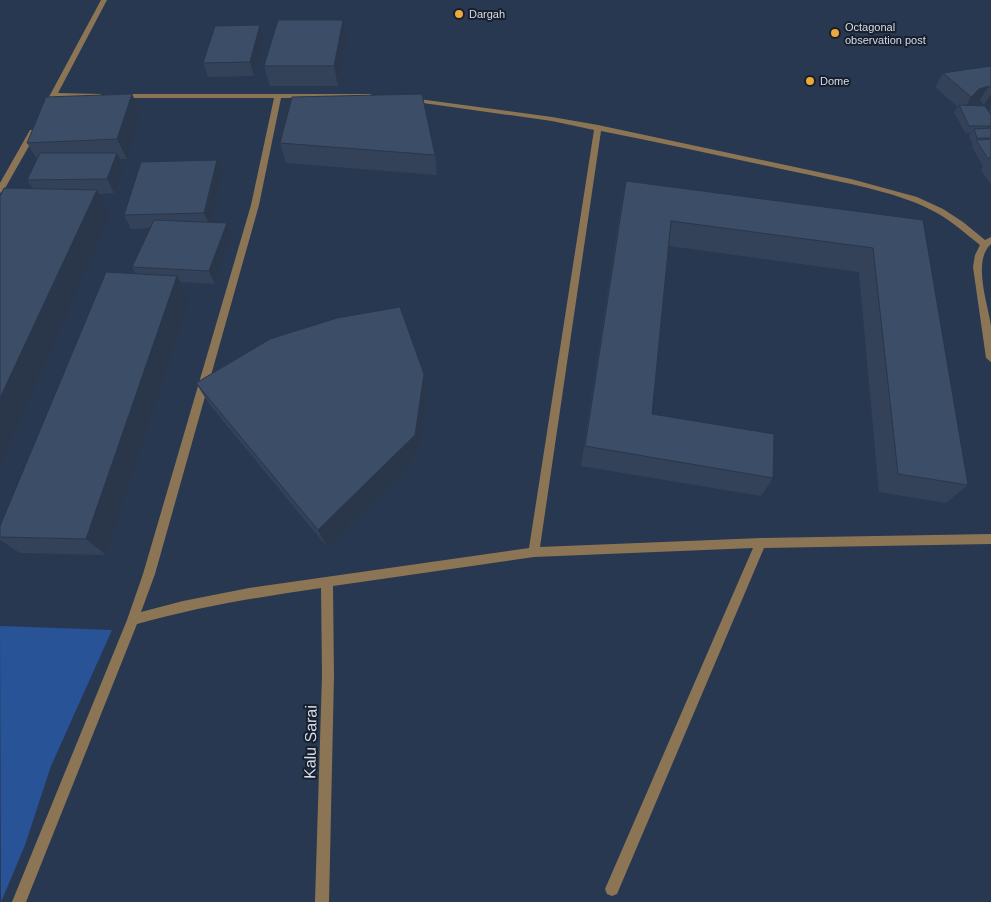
<svg xmlns="http://www.w3.org/2000/svg" width="991" height="902" font-family="Arial,sans-serif">
<style>
.green{fill:#285396}
.lines{fill:none;stroke-linecap:round;stroke-linejoin:round}
.street{fill:#8c7554;fill-rule:evenodd}
.wall{fill:#344259}
.shaded-wall{fill:#2a3649}
.building{fill:#3c4d68;stroke:#2a3649}
.poi-dot{fill:#ebaa39;stroke:#181f2b;stroke-width:2}
.labels{text-anchor:middle;stroke-width:4;stroke-linejoin:round;paint-order:stroke}
.far-poi-label{font-size:11px;fill:#d2dded;stroke:#181f2b;text-anchor:start}
.near-street-label{font-size:16px;fill:#d2dded;stroke:#181f2b}
</style>
<rect width="100%" height="100%" fill="#283851"/>
<path class="green" d="M0 626 112 630 51 766 25 845 1 902Z"/>
<g class="lines">
<g class="street">
<path d="M101 0H107L58 93 100 94 103 96 100 98 55 97 53 100H49L47 99 50 95Z"/>
<path d="M370 94 373 96 372 97 281 98 259 205 155 574 141 612 183 601 249 588 529 548 594 130 552 121 409 101 407 100 411 98 552 117 598 125 851 179 917 197 943 209 963 222 985 240 991 237V244C972 261 988 304 991 326 991 338 991 350 991 362L986 358 973 267 975 255 980 245C966 234 953 222 937 213 902 193 850 184 810 175 740 160 671 145 601 131L540 547 761 538 991 534V544L764 548 617 894 612 896 607 894 605 889 753 548 534 557 333 586 334 676 329 902H315L322 676 321 588C259 597 198 607 137 624L26 902H12L127 620 143 574 251 205 274 98H119L116 96 119 94Z"/>
<path d="M30 130H36L37 132 4 190 0 193V183Z"/>
</g>
</g>
<g class="wall">
<path d="M260 25 264 39 254 76 208 77 203 63Z"/>
<path d="M347 41 338 86H270L264 66Z"/>
<path d="M991 66V104L984 105 980 100 970 103 968 105 989 112 991 109V185L981 170 983 166 972 147 973 146 969 136 971 133H965L954 112 958 107 935 87 943 73Z"/>
<path d="M132 94 141 114 127 159H121L125 167 114 193 99 194 111 214 0 468V196L33 189 27 180 37 159 27 143Z"/>
<path d="M280 143 435 155 437 175 286 163Z"/>
<path d="M223 174 211 222 232 236 215 284 181 282 190 299 106 555 20 553 0 540V526L136 274 132 267 150 228 131 229 124 215Z"/>
<path d="M626 181 923 220 968 485 946 503 879 492 859 272 669 246 652 414 773 478 761 496 581 466 621 206Z"/>
<path d="M424 374 427 395 419 454 327 547 209 404 196 383Z"/>
</g>
<g class="shaded-wall">
<path d="M343 20 347 41 338 86 334 66Z"/>
<path d="M260 25 264 39 254 76 250 62Z"/>
<path d="M989 86 980 100 970 103 963 111 971 97 979 89Z"/>
<path d="M132 94 141 114 127 159 117 139Z"/>
<path d="M991 94V104L984 105Z"/>
<path d="M117 153 125 167 114 193 107 179Z"/>
<path d="M217 160 223 174 210 226 204 213Z"/>
<path d="M97 190 111 214 0 468V398Z"/>
<path d="M227 223 232 236 215 284 209 271Z"/>
<path d="M177 276 190 299 106 555 86 539Z"/>
<path d="M424 374 427 395 419 454 327 547 318 530Z"/>
</g>
<g class="building">
<path d="M278 20H343L334 66H264Z"/>
<path d="M260 25 250 62 203 63 215 26Z"/>
<path d="M991 66V88L989 86 979 89 971 97 943 73Z"/>
<path d="M132 94 117 139 27 143 46 97Z"/>
<path d="M422 94 435 155 280 143 292 97Z"/>
<path d="M959 105 985 106 991 115V126H969Z"/>
<path d="M991 128V138H977L974 129Z"/>
<path d="M991 139V156L988 159 976 140Z"/>
<path d="M40 153H117L107 179 27 180Z"/>
<path d="M217 160 204 213 124 215 141 162Z"/>
<path d="M626 181 923 220 968 485 898 474 873 248 671 221 652 414 774 434 773 478 585 446Z"/>
<path d="M4 188 97 190 0 398V196Z"/>
<path d="M154 220 227 223 209 271 132 267Z"/>
<path d="M106 272 177 276 86 539 0 537V526Z"/>
<path d="M400 307 424 374 415 435 318 530 196 383 270 339 337 318Z"/>
</g>
<g class="poi-dot">
<circle cx="459" cy="14" r="5"/>
<circle cx="835" cy="33" r="5"/>
<circle cx="810" cy="81" r="5"/>
</g>
<g class="labels">
<g class="far-poi-label">
<text x="469" y="18">Dargah</text>
<text x="845" y="31">Octagonal<tspan x="845" dy="13">observation post</tspan></text>
<text x="820" y="85">Dome</text>
</g>
<g class="near-street-label">
<text transform="translate(310 742) rotate(-89)" y="6">Kalu Sarai</text>
</g>
</g>
</svg>
